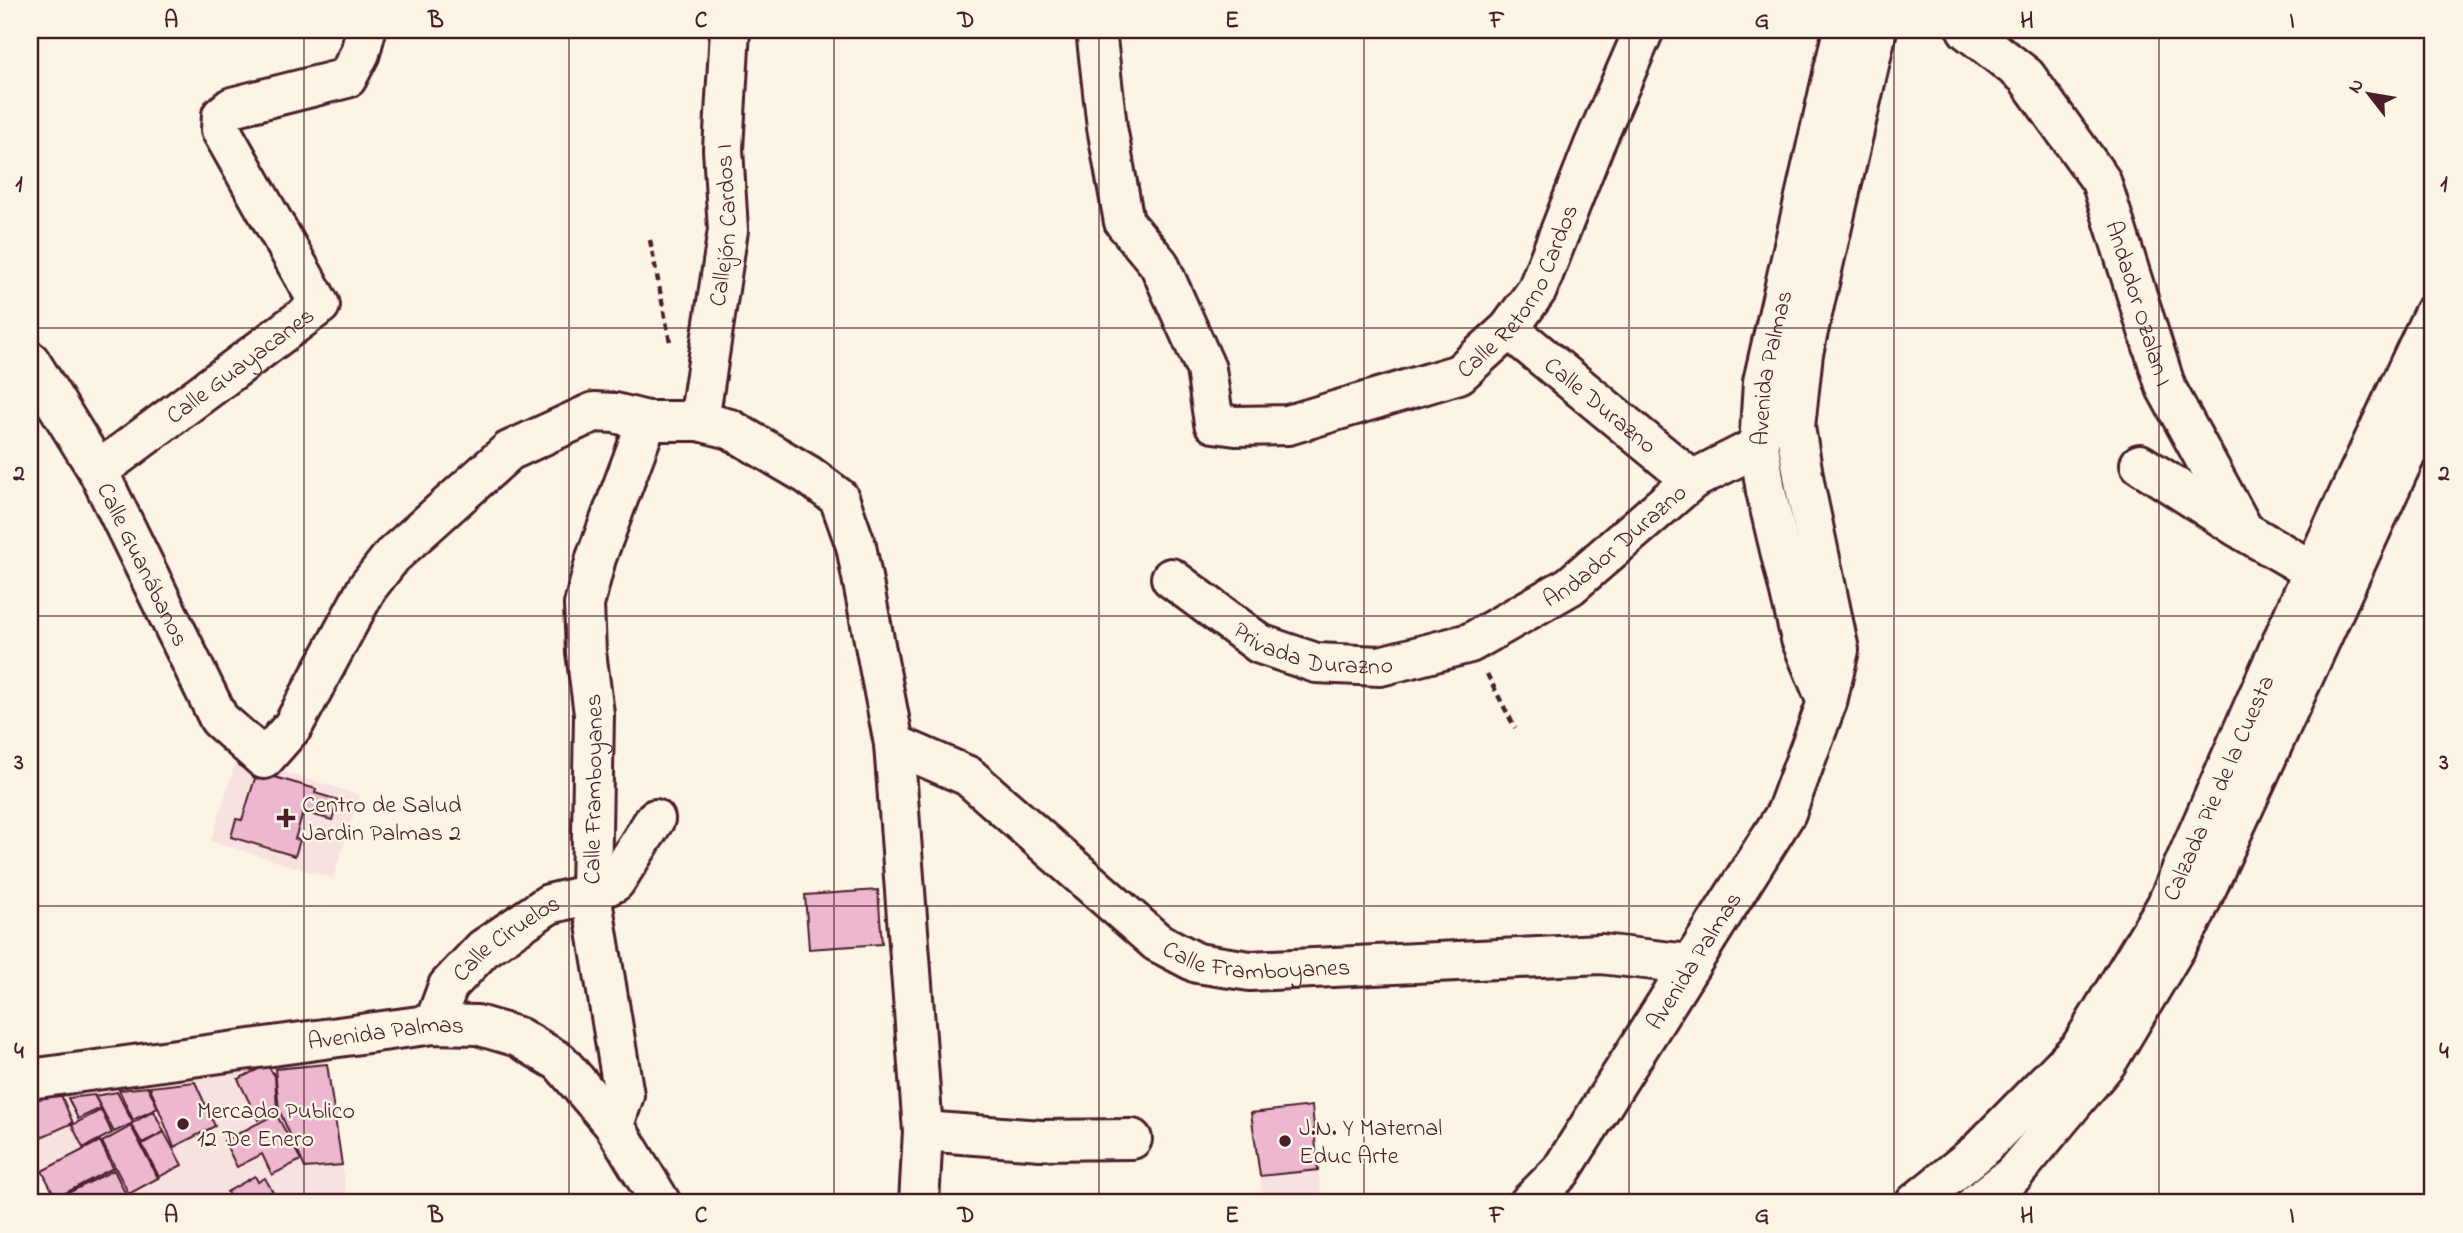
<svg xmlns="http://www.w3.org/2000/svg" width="2463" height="1233" font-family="'Indie Flower',sans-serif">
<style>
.built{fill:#f8e2df}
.building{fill:#edb7d0;stroke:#4a1f2b;stroke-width:2}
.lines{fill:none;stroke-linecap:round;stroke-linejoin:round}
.minor-casing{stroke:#4a1f2b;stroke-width:44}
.major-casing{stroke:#4a1f2b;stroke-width:44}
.path{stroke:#4a1f2b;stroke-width:4.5;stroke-dasharray:7 5;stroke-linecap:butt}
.minor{stroke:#fcf5e5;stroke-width:38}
.major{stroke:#fcf5e5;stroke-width:38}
.grid{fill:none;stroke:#4a1f2b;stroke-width:2;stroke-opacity:0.55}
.poi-dot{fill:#4a1f2b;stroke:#fcf5e5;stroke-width:2.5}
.labels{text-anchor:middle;stroke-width:5;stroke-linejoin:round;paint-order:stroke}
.street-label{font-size:24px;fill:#4a1f2b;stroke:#fcf5e5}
.poi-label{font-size:24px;fill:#4a1f2b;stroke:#fcf5e5;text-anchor:start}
.neatline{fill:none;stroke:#4a1f2b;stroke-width:2.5}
.grid-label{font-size:23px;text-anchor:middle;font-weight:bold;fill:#4a1f2b}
</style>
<rect width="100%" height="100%" fill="#fcf5e5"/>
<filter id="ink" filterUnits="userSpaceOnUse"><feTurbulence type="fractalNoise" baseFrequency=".0143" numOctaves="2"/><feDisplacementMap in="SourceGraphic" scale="14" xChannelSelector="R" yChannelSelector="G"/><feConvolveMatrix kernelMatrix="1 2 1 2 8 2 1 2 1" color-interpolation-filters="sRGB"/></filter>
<g filter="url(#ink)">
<g class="built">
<path d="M237 757 360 795 333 879 211 841Z"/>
<path d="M328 1062 348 1203H60L30 1148V1099L57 1088Z"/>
<path d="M1312 1106 1322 1203H1263L1251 1113Z"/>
</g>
<g class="building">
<path d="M257 772 316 789 315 793 338 800 332 820 303 812 295 839 300 840 295 856 231 837 236 819 242 820Z"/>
<path d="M878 890 882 944 809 949 805 895Z"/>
<path d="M327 1064 342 1165 305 1168 279 1110 275 1069Z"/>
<path d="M267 1065 275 1076 277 1110 258 1120 238 1079Z"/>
<path d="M195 1082 215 1126 174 1147 150 1087Z"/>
<path d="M148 1087 158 1108 133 1120 119 1090Z"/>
<path d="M58 1088 73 1123 30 1142V1100Z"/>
<path d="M117 1092 133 1123 114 1132 95 1096Z"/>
<path d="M94 1095 101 1108 78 1119 68 1098Z"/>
<path d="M1312 1106 1318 1170 1260 1176 1251 1113Z"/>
<path d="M101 1110 112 1133 83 1148 72 1125Z"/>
<path d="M154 1111 164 1132 142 1143 131 1124Z"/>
<path d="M276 1114 301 1160 272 1175 262 1154 237 1167 224 1141Z"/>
<path d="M131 1126 158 1178 129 1194 102 1142Z"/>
<path d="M164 1132 182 1165 159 1177 142 1144Z"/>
<path d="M100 1141 113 1168 56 1198 42 1171Z"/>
<path d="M114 1170 130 1203H58L56 1199Z"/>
<path d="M255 1176 258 1182 265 1178 279 1203H233L227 1192Z"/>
</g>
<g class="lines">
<defs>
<g id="minor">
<path id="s1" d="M1096 30 1107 127 1124 222 1159 264 1206 369 1214 423 1236 426 1288 425 1459 374 1509 329 1537 290 1594 145 1644 30"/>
<path id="s2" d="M1967 30 2026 76 2101 181 2166 388 2244 531 2313 571"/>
<path id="s3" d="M1509 329 1692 480"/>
<path id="s4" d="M30 361 98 471 219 719 264 759 293 726 367 588 392 556 509 451 594 412 615 413 647 421"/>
<path id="s5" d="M699 421 728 230 723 149 730 30"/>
<path d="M2140 464 2239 528"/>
<path id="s6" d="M98 471 320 305 221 130 222 115 232 107 347 78 360 53 366 30"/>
<path id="s7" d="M1171 578 1260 644 1316 663 1380 666 1470 643 1570 586 1692 480 1759 446"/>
<path id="s8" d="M894 744 968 776 1157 942 1197 963 1250 971 1601 954 1689 964"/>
<path id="s9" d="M434 1024 448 986 483 949 549 904 591 894 615 882 655 819"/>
<path id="s10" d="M30 1079 434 1024 477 1025 518 1037 560 1062 614 1125 661 1203"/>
<path id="s11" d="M614 1125 624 1095 591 894 594 714 586 652 584 605 596 558 647 421H699L730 429 808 475 839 498 856 546 894 744 923 1131 919 1203"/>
<path d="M923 1131 1041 1140 1132 1139"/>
</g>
<g id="major">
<path id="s12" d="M1827 702 1801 639 1766 491 1759 446 1763 382 1843 30"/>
<path id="s13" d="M1529 1203 1561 1171 1786 813 1827 702 1839 650 1805 487 1795 427 1803 353 1877 30"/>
<path id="s14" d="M1915 1203 1978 1152 2080 1048 2166 906 2313 571 2433 314"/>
<path d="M1977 1203 2013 1175 2107 1062 2191 922 2433 395"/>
</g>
</defs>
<use href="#minor" class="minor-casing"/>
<use href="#major" class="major-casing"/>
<g class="path">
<path d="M650 240 670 342"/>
<path d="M1487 674 1515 728"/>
</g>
<use href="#minor" class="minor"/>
<use href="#major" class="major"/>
</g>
</g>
<path class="grid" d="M304 30V1203M569 30V1203M834 30V1203M1099 30V1203M1364 30V1203M1629 30V1203M1894 30V1203M2159 30V1203M30 328H2433M30 616H2433M30 906H2433"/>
<g class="poi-dot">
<path d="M282.5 807.5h7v7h7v7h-7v7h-7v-7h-7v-7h7z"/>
<circle cx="183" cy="1124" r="7"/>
<circle cx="1285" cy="1141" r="7"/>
</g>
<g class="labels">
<g class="street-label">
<text dy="8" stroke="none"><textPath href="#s5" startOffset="198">Callejón Cardos I</textPath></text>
<text dy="8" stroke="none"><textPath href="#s1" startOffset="775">Calle Retorno Cardos</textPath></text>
<text dy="8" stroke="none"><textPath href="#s2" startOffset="332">Andador Ozalan I</textPath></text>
<text dy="8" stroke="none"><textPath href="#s6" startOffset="177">Calle Guayacanes</textPath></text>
<text dy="8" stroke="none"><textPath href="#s12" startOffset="345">Avenida Palmas</textPath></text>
<text dy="8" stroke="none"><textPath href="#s3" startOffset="119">Calle Durazno</textPath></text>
<text dy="8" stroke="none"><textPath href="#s7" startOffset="502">Andador Durazno</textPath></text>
<text dy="8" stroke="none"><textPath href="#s4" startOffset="233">Calle Guanábanos</textPath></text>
<text dy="8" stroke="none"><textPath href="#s7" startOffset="164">Privada Durazno</textPath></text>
<text dy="8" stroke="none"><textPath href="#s14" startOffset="522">Calzada Pie de la Cuesta</textPath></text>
<text dy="8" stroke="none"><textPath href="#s11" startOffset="340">Calle Framboyanes</textPath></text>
<text dy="8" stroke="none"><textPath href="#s9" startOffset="117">Calle Ciruelos</textPath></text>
<text dy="8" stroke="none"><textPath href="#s8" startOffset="436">Calle Framboyanes</textPath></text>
<text dy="8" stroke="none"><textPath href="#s13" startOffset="294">Avenida Palmas</textPath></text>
<text dy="8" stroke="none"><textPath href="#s10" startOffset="359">Avenida Palmas</textPath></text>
</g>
<g class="poi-label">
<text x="302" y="812">Centro de Salud<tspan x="302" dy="28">Jardin Palmas 2</tspan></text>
<text x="197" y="1118">Mercado Publico<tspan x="197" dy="28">12 De Enero</tspan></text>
<text x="1299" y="1135">J.N. Y Maternal<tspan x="1299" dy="28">Educ Arte</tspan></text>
</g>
</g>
<rect width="2463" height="1233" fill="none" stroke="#fcf5e5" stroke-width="77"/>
<g transform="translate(2369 94) rotate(301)" stroke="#fcf5e5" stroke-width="5" paint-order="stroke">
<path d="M0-5L12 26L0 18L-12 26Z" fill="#4a1f2b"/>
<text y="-10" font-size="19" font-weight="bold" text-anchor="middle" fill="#4a1f2b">N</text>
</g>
<rect x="38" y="38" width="2386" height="1156" class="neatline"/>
<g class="grid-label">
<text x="171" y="27">A</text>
<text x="436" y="27">B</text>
<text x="701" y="27">C</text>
<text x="966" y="27">D</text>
<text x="1232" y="27">E</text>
<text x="1497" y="27">F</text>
<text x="1762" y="27">G</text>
<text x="2027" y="27">H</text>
<text x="2292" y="27">I</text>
<text x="19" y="191">1</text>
<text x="2444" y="191">1</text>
<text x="19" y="480">2</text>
<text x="2444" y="480">2</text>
<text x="19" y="769">3</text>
<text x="2444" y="769">3</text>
<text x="19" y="1058">4</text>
<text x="2444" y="1058">4</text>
<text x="171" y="1222">A</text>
<text x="436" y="1222">B</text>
<text x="701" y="1222">C</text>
<text x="966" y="1222">D</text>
<text x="1232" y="1222">E</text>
<text x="1497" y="1222">F</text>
<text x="1762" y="1222">G</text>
<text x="2027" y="1222">H</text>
<text x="2292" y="1222">I</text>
</g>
</svg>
